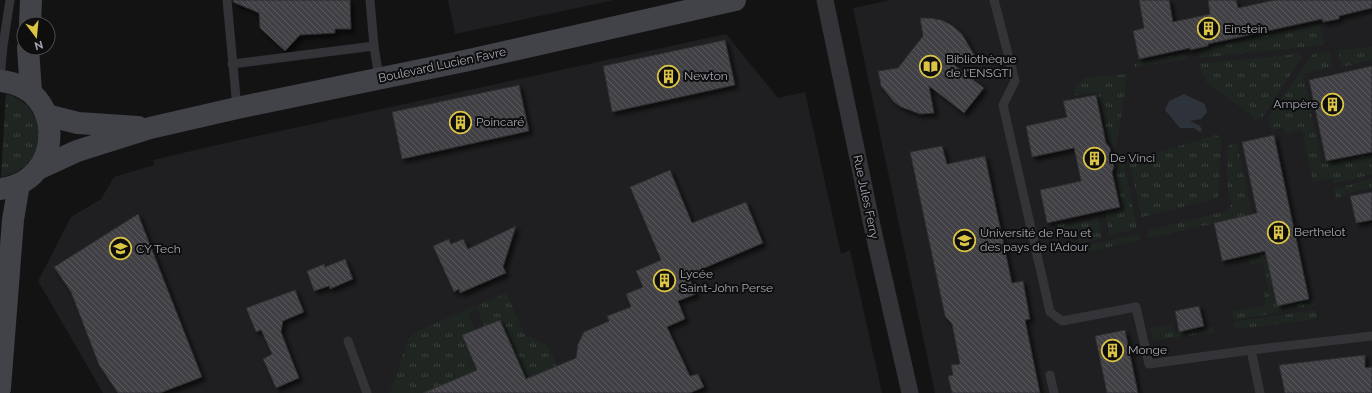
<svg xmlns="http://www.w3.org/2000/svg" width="1372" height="393" font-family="Raleway,sans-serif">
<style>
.built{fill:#1f1f21}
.grass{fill:url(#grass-tufts)}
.water{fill:#2e333b}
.building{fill:url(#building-back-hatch);stroke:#2d2d30;filter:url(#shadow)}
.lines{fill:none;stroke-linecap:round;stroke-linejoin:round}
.lane{stroke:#343438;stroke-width:9}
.street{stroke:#343438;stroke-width:17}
.secondary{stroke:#424348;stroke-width:22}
.labels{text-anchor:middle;stroke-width:4;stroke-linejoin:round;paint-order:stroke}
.poi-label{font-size:12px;fill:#a6a7b3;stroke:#0e0e0f;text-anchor:start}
.street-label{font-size:12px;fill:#a6a7b3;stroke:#0e0e0f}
</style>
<defs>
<pattern id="grass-tufts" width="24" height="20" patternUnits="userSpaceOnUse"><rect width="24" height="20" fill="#1f2621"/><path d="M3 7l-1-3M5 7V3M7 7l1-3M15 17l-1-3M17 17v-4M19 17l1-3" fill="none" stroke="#3d433f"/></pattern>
<pattern id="building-back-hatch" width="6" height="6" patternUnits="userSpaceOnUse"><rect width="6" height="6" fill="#404044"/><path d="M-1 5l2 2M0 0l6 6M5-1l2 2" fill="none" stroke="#59595d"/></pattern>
<filter id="shadow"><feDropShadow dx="3.5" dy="3.5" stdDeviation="2" flood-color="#0009"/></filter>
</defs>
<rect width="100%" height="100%" fill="#131314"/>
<g class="built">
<path d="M448 0H614L455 34Z"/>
<path d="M891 0H1372V393H935L853 8Z"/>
<path d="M726 34 778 98 805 92 841 254 850 250 882 393H103L38 281 71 217 101 199 114 177 154 165 153 160 230 142Z"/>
</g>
<g class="grass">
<path d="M1319 24 1324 42 1322 45 1199 58 1198 50Z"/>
<path d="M1372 47V60L1342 67 1338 50Z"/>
<path d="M1330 52 1332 67 1303 74 1322 164 1372 154V174L1333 184 1332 178 1313 182 1302 130 1286 134 1283 127 1271 130 1267 119 1313 54Z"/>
<path d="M1186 53 1187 59 1135 67 1134 63Z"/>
<path d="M1299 54 1302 57 1262 118 1255 120 1252 115 1207 83 1198 64Z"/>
<path d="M1127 74 1115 156 1113 145 1108 138 1098 92 1075 95 1074 89 1084 78Z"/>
<path d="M6 93C38 104 51 139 26 165 19 172 10 175 1 177Z"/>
<path d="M1216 135 1221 138 1218 198 1142 217 1129 161Z"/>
<path d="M1237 143 1252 215 1148 238 1149 230 1227 211 1232 204 1227 186 1228 146Z"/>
<path d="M1116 162 1124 163 1137 228 1110 235 1105 212 1122 207 1115 170Z"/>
<path d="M1372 179V188L1346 194 1342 197 1336 198 1334 189Z"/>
<path d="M1098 218 1102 238 1080 244 1076 229 1056 233 1054 223 1065 220 1067 226Z"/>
<path d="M1139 234 1140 240 1082 253 1081 247Z"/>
<path d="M1265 251 1277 306 1314 298 1315 306 1234 320 1232 312 1266 305 1264 291 1269 290 1263 262 1250 264 1248 255Z"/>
<path d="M506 293 525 335 548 346 557 366 526 379 500 320 484 326 477 309 468 313 475 330 477 370 423 393H390L408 340 415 332Z"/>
<path d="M1316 310V319L1235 329 1234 322Z"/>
<path d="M1173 325 1175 333 1213 326 1214 333 1153 340 1150 328Z"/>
</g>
<path class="water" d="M1184 94 1205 104 1207 112 1201 119 1190 121 1200 126 1202 130 1200 132 1194 128H1180L1165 110 1169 101Z"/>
<g class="building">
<path d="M233 0H350L351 29H335V33L300 35 285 51 260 28 259 13 233 2Z"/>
<path d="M1139 0H1169L1173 22 1210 14 1208 0H1236L1238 8 1275 0H1372V8L1339 16V19L1323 22 1322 19 1208 44V46L1190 50V48L1139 59 1133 31 1144 28Z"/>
<path d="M920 18H929L942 20 953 26 962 34 976 58 949 61 984 88 964 113 929 86 934 113 920 114 901 107 894 102 881 86 878 71 898 68 923 36Z"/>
<path d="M725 40 735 85 612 112 603 66Z"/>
<path d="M1372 66V152L1326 161 1309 80Z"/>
<path d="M519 85 529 131 402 159 392 112Z"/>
<path d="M1096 95 1106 143 1110 148 1114 167 1112 172 1120 207 1047 223 1040 190 1081 181 1074 148 1032 157 1026 126 1067 117 1063 101Z"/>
<path d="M1274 135 1309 299 1277 306 1265 251 1222 261 1214 223 1257 213 1242 142Z"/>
<path d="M942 146 947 164 985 156 1012 283 1023 281 1030 319 1025 320 1040 393H952L948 376 953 375 951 365 960 364 952 324 945 316 910 152Z"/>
<path d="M670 170 692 223 746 202 763 243 688 275 696 294 678 301 685 319 667 327 690 376 698 374 704 387 690 393H423L477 370 462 335 500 320 526 379 576 358 578 344 584 332 609 321 607 316 631 307 626 294 643 287 636 271 661 260 630 187Z"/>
<path d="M1372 192V220L1356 223 1350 196Z"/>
<path d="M138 214 202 377 160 393H118L99 365 71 292 54 267Z"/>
<path d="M516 226 503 267 506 273 460 293 459 289 454 292 433 246 449 239 451 244 463 239 468 249Z"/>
<path d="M345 259 353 279 330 289 329 286 314 291 307 271 324 264 325 267Z"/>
<path d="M295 290 304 312 283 321 281 332 299 378 276 388 263 359 272 354 261 330 256 332 246 308Z"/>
<path d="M1199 306 1204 326 1179 332 1175 311Z"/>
<path d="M1125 330 1138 393H1107L1095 336Z"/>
<path d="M1365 355V368L1372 367V393H1285L1279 365Z"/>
</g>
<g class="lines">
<g class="lane">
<path d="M227 0 237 108"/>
<path d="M370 0 374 46 379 78"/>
<path d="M994 0 1015 81 1003 105 1050 312 1062 321 1136 307 1149 364 1251 350 1372 336"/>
<path d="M232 64 374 46"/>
<path d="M0 78 3 46 10 0"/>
<path d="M348 341 367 393"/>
<path d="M1251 350 1260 393"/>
<path d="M1050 375 1054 393"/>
</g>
<path class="street" d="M825 0 874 235 910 393"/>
<g class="secondary">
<path d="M30 24 31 0"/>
<path d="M28 48 31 92"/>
<path d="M0 81C66 86 66 182 0 189"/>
<path d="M46 115 78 123 138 127"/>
<path d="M38 169 77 151 150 128 237 108 469 60 735 0"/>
<path d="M0 388 13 220 19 184"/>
</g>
</g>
<defs>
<symbol id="building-ring" viewBox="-11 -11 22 22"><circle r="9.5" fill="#0e0e0f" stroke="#dbc444" stroke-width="1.5"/><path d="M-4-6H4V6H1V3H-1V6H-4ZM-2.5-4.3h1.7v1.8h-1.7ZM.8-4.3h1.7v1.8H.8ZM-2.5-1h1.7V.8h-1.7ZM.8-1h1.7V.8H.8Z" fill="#dbc444"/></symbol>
<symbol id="library-ring" viewBox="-11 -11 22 22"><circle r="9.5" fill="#0e0e0f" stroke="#dbc444" stroke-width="1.5"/><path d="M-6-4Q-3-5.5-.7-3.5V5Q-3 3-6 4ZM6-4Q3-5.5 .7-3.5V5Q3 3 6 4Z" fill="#dbc444"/></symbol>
<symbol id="university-ring" viewBox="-11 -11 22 22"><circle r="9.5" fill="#0e0e0f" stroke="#dbc444" stroke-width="1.5"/><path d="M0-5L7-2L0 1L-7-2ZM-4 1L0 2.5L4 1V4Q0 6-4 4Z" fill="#dbc444"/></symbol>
</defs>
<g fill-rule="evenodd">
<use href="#building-ring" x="1196" y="16" width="25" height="25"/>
<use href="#library-ring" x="918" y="54" width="25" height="25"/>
<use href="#building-ring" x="656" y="64" width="25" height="25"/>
<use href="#building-ring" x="1320" y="92" width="25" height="25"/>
<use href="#building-ring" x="448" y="110" width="25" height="25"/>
<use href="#building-ring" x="1082" y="146" width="25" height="25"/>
<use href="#building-ring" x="1266" y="220" width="25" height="25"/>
<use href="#university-ring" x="952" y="228" width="25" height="25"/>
<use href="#university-ring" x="108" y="236" width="25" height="25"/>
<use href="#building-ring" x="652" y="268" width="25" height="25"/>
<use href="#building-ring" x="1100" y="338" width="25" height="25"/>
</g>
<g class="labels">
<g class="poi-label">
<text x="1224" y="33">Einstein</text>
<text x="946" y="63">Bibliothèque<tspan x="946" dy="14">de l'ENSGTI</tspan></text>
<text x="684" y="80">Newton</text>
<text x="1318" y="108" text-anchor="end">Ampère</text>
<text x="476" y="126">Poincaré</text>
<text x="1110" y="162">De Vinci</text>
<text x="1294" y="236">Berthelot</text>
<text x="980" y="237">Université de Pau et<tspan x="980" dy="14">des pays de l'Adour</tspan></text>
<text x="136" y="253">CY Tech</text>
<text x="680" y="278">Lycée<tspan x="680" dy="14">Saint-John Perse</tspan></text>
<text x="1128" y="354">Monge</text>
</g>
<g class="street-label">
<text transform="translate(442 65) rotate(-12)" y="4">Boulevard Lucien Favre</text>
<text transform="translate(866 197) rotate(78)" y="4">Rue Jules Ferry</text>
</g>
</g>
<g transform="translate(36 36) rotate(164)"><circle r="19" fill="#0e0e0f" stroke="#4b4b51"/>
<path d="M0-3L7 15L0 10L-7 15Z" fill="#dbc444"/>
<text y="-6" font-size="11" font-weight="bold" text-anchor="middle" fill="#a6a7b3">N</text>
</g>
</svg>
